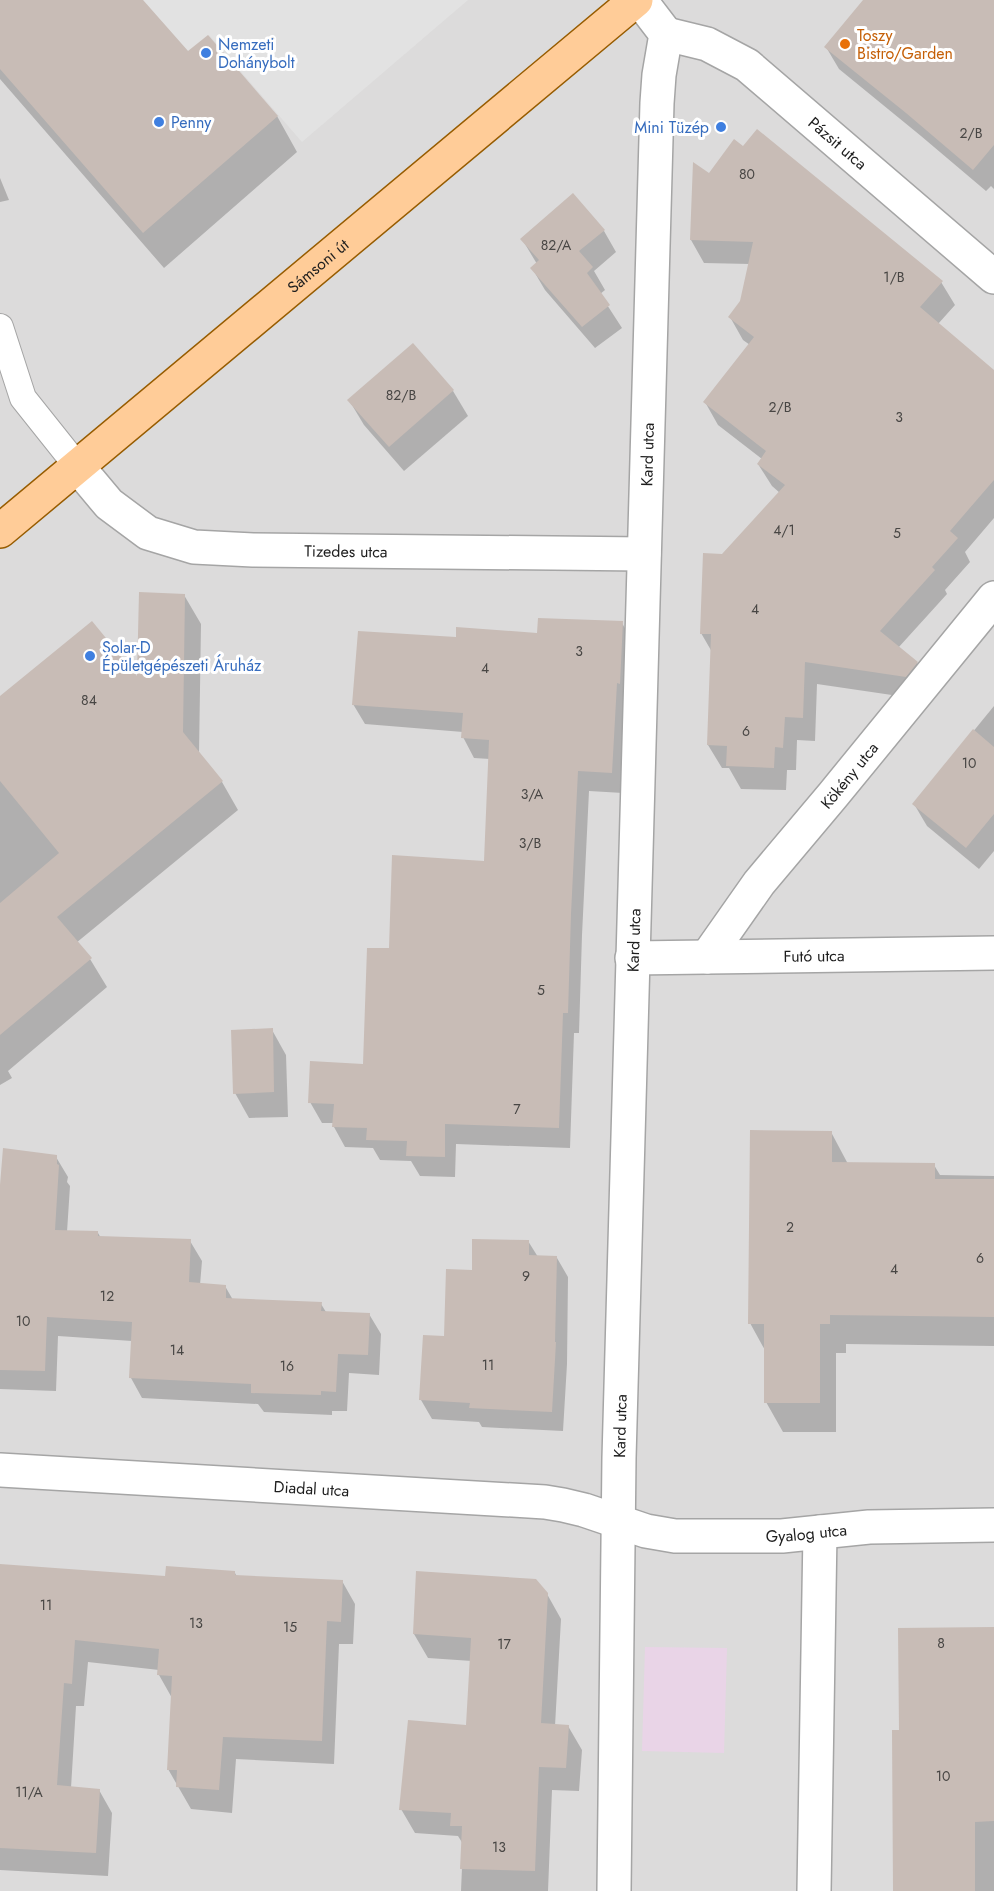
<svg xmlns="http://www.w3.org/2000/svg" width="994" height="1891" font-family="Jost,sans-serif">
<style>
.residential{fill:#dcdbdb}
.industrial{fill:#e9d4e7}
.parking{fill:#e2e2e2}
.shadow{fill:#0003}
.building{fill:#c8bcb6}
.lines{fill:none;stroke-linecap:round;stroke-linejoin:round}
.service-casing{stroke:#a5a5a5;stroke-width:28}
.minor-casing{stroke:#a5a5a5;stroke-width:36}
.primary-casing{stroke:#975c00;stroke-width:36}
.service{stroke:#fff;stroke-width:26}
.minor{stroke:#fff;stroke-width:33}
.primary{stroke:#ffcc98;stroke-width:33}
.food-dot{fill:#e8710a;stroke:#fff;stroke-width:2}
.shop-dot{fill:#3f7fe0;stroke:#fff;stroke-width:2}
.labels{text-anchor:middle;stroke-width:6;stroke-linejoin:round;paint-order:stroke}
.number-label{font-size:14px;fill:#484644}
.food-label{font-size:16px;fill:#c56008;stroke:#fff;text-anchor:start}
.shop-label{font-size:16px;fill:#366cbe;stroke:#fff;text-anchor:start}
.street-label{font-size:16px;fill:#1e1e1e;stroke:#fff}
</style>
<rect width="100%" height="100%" fill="#f0ebe3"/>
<rect class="residential" x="0" y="0" width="994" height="1891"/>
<path class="industrial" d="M645 1647 727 1648 724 1753 642 1751Z"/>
<path class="parking" d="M143 0H468L302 142 209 35 189 52Z"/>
<g class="shadow">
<path d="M0 0H141L188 54 277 116 297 152 164 268 0 79Z"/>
<path d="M865 0H994V189L991 186 986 191 921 136 839 69 826 47Z"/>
<path d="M709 175 941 282 955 305 938 324 994 372V518L965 552 970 562 945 590 947 594 898 648 917 663 930 686 919 699 817 684 815 741 797 740 796 770H787L786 790 741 789 729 768H722L708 745 712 652 701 633 722 555 780 493 772 486 758 464 762 459 718 425 705 402 750 345 743 340 730 317 742 301 750 264 704 263 691 240Z"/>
<path d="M0 178 9 200 0 202Z"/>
<path d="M604 231 616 252 594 271 605 290 600 294 622 328 595 348 545 290 532 268 537 264 522 239Z"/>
<path d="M453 391 468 416 404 471 364 425 349 400Z"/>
<path d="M184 595 201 624 199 754 222 782 238 810 76 943 90 959 107 987 8 1071 12 1078 0 1085V697L138 680Z"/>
<path d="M622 623 633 643 623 793 589 791 582 935 579 1033H574L570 1148 456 1144 455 1177 420 1176 411 1161 380 1160 373 1148 345 1147 334 1127V1123H322L310 1102 365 1066 390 950 485 862 490 759 474 758 463 737V732L365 724 353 704 457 639 539 635Z"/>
<path d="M994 706V851L979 869 927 826 914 804Z"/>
<path d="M272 1030 286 1055 288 1117 249 1118 235 1093Z"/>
<path d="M831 1132 848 1164 934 1165 940 1175 994 1176V1346L846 1344V1353H836V1432H783L766 1402V1352L750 1323Z"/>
<path d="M56 1157 68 1177 67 1182 70 1186 67 1232 98 1233 101 1238 190 1241 202 1261 200 1285 225 1286 233 1300 321 1304 326 1312 369 1314 381 1334 379 1375 349 1373 347 1411H332V1415L264 1412 258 1404 142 1398 131 1378 132 1341 58 1336 56 1391 0 1389V1206Z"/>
<path d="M528 1241 538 1257 557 1258 568 1277 567 1364 563 1431 482 1427 479 1422 432 1419 421 1400 473 1271Z"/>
<path d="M0 1566 166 1578 235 1573 237 1577 342 1581 355 1604 353 1644H339L334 1764 236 1759 232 1813 191 1809 168 1769 172 1698 159 1675V1670L88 1662 84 1706H76L71 1788 99 1790 112 1813 108 1876 0 1870Z"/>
<path d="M547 1594 561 1619 555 1726H568L582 1750 579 1791 552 1790 548 1891H461L463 1844 458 1836 415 1833 401 1809 468 1727 472 1661 428 1658 414 1634Z"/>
<path d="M994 1628V1891H895L901 1732Z"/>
</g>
<g class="building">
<path d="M0 0H143L188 51 208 35 278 116 143 233 0 69Z"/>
<path d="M863 0H994V145L973 170 906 113 824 47Z"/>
<path d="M757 129 943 281 920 307 994 370V480L950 531 958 538 932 567 935 570 880 631 918 662 906 677 805 662 803 718 785 717 783 748 775 747 774 768 726 766 727 746 707 745 711 634H700L703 553 722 554 785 485 757 464 766 451 703 402 754 337 728 317 740 301 753 242 690 240 693 162 709 173 734 139 743 146Z"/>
<path d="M573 193 605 230 579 251 593 267 587 273 610 305 582 327 530 268 539 260 520 239Z"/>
<path d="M413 343 454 390 389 447 347 400Z"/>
<path d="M139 592 185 594 183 732 223 781 57 917 92 958 0 1035V903L59 853 0 781V696L92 621 137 676Z"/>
<path d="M538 618 623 621 620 684 617 683 612 773 578 771 571 914 568 1013H563L559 1128 445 1124V1157L406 1156 407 1141 366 1140 367 1128 332 1127 334 1104 308 1103 310 1061 363 1064 367 948H389L392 855 484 861 489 740 461 738 463 713 352 705 358 631 456 637V627L537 633Z"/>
<path d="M973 729 994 747V814L966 848 912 804Z"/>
<path d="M273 1028 274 1092 233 1094 231 1030Z"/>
<path d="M750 1130 832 1131V1162L935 1163V1179H994V1317L830 1315V1324H820V1403H764V1324H748Z"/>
<path d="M3 1148 57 1155V1164L59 1165 55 1230 98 1231V1236L191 1239 189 1282 226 1285V1298L322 1302 321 1311 370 1313 368 1355 338 1354 336 1392 321 1391V1395L251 1393V1384L129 1378 132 1322 47 1317 45 1371 0 1370V1185Z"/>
<path d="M472 1239 529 1240V1255L557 1256 555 1342H556L552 1412 469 1408 470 1403 419 1400 423 1335 444 1336 446 1269 472 1270Z"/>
<path d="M0 1564 165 1576 166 1566 235 1571V1575L343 1580 341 1622 327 1621 322 1741 223 1737 219 1790 176 1787 177 1770H167L172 1676 157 1675 159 1649 75 1640 72 1684 64 1683 57 1785 100 1789 96 1853 0 1848Z"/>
<path d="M416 1571 536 1579 548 1593 541 1723 569 1725 566 1768 539 1767 535 1871 460 1869 462 1826H450L451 1813 399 1810 408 1720 466 1725 471 1638 413 1634Z"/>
<path d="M994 1627V1821L975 1822V1891H893L892 1730H899L898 1628Z"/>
</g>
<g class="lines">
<defs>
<path id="service" d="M0 327 23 398 78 467"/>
<g id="minor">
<path id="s1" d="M666 34 707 44 747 65 994 277"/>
<path id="s2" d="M78 467 109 504 148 533 194 547 253 550 644 554"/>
<path id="s3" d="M707 957 759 883 833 795 994 598"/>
<path id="s4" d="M632 958 994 953"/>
<path id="s5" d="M0 1470 545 1502 563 1505 584 1510 646 1531 675 1536H782L869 1527 994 1525"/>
<path id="s6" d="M614 1891 619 1458 657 103 659 75 666 34 640 0"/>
<path d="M814 1891 820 1532"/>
</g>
<g id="primary">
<path id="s7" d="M0 531 636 0"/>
</g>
</defs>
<use href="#service" class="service-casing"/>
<use href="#minor" class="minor-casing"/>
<use href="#primary" class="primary-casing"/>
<use href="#service" class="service"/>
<use href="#minor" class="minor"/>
<use href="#primary" class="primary"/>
</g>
<circle class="food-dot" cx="845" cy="44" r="6"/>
<g class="shop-dot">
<circle cx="206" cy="53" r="6"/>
<circle cx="159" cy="122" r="6"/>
<circle cx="721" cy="127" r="6"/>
<circle cx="90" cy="656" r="6"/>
</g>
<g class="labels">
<g class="number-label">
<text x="971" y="138">2/B</text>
<text x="747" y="179">80</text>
<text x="556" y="250">82/A</text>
<text x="894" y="282">1/B</text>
<text x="401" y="400">82/B</text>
<text x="780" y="412">2/B</text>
<text x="899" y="422">3</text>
<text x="784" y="535">4/1</text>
<text x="897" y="538">5</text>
<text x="755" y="614">4</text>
<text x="579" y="656">3</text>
<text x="485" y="673">4</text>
<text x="89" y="705">84</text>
<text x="746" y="736">6</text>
<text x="969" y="768">10</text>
<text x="532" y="799">3/A</text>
<text x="530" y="848">3/B</text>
<text x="541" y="995">5</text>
<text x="517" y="1114">7</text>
<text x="790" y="1232">2</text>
<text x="980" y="1263">6</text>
<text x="894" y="1274">4</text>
<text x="526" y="1281">9</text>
<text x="107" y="1301">12</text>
<text x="23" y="1326">10</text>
<text x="177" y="1355">14</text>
<text x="488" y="1370">11</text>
<text x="287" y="1371">16</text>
<text x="46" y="1610">11</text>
<text x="196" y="1628">13</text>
<text x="290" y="1632">15</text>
<text x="941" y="1648">8</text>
<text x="504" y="1649">17</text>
<text x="943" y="1781">10</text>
<text x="29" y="1797">11/A</text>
<text x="499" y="1852">13</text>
</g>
<g class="food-label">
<text x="857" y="41">Toszy<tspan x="857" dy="18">Bistro/Garden</tspan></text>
</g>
<g class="shop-label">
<text x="218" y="50">Nemzeti<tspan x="218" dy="18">Dohánybolt</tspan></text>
<text x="171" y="128">Penny</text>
<text x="709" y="133" text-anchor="end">Mini Tüzép</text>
<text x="102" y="653">Solar-D<tspan x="102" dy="18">Épületgépészeti Áruház</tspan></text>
</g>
<g class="street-label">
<text dy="6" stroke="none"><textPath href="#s1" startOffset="207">Pázsit utca</textPath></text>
<text dy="6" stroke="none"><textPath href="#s7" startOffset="414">Sámsoni út</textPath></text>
<text dy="6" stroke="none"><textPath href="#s6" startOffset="1437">Kard utca</textPath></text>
<text dy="6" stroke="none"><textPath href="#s2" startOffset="297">Tizedes utca</textPath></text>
<text dy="6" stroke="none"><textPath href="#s3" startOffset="231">Kökény utca</textPath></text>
<text dy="6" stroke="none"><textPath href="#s6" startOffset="951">Kard utca</textPath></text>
<text dy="6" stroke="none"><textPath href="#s4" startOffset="182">Futó utca</textPath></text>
<text dy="6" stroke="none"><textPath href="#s6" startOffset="465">Kard utca</textPath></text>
<text dy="6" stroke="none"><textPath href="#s5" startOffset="312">Diadal utca</textPath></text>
<text dy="6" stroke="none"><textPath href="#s5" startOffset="812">Gyalog utca</textPath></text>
</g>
</g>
</svg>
